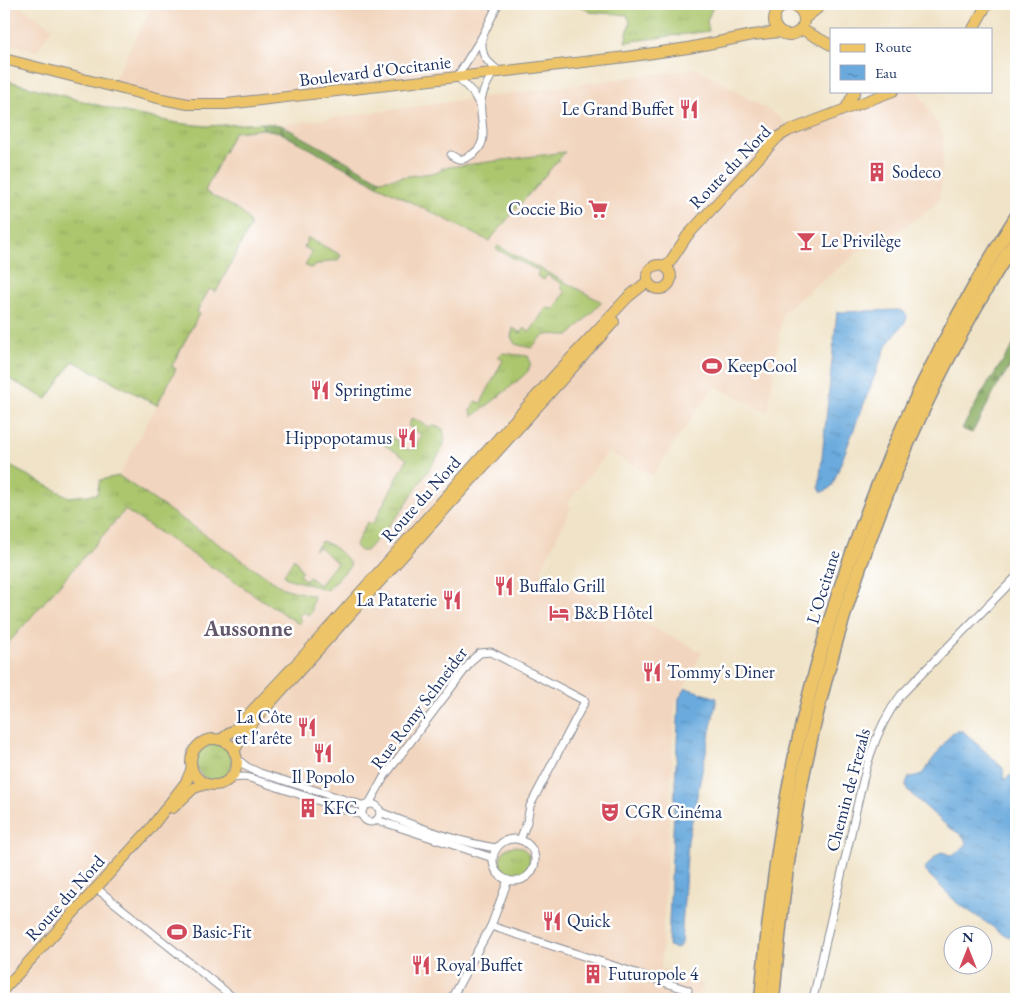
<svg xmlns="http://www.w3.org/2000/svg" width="1020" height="1003" font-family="'EB Garamond',serif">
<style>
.built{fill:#f2d5be}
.grass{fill:url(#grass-tufts);stroke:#637a66}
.forest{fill:url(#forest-firs);stroke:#526d5f}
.water{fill:url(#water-ripples);stroke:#426c9e}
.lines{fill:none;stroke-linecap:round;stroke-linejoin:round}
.street-casing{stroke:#868992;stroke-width:9}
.primary-casing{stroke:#868992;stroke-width:12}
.highway-casing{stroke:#868992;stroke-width:15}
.street{stroke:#fff;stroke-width:7}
.primary{stroke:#eec469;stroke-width:10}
.highway{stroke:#eec469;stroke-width:12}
.labels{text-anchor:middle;stroke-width:5;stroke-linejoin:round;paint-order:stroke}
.street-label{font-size:18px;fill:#1b2f5e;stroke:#fff}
.poi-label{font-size:18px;fill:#1b2f5e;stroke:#fff;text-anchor:start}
.district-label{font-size:22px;font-weight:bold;fill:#64586d;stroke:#fff}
</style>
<defs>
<pattern id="grass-tufts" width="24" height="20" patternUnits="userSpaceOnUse" patternTransform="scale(1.25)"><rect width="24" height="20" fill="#abc66d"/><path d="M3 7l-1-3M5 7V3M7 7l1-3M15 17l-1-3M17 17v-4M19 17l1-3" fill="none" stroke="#93aa61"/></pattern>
<pattern id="forest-firs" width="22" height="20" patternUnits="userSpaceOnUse" patternTransform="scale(1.25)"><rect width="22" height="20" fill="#88ab60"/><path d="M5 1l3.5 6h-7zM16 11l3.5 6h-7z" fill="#6e8c52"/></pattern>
<pattern id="water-ripples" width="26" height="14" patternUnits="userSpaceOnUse" patternTransform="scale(1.25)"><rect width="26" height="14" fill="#6aaadd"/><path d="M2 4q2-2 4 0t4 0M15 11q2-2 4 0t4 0" fill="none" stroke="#568bb6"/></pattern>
</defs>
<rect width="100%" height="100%" fill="#fff"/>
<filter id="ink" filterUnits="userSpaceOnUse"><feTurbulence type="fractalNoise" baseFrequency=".02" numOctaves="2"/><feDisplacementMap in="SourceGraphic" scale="10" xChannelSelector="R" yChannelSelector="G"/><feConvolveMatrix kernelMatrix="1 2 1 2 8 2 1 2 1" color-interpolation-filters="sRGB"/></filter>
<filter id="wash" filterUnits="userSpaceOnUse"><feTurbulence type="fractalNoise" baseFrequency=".0096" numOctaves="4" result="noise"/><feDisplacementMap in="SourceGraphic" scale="20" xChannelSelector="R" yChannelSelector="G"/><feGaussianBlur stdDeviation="1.12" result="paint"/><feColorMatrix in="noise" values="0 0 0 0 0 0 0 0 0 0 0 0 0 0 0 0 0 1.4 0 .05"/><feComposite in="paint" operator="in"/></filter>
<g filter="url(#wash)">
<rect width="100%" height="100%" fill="#f0e3c7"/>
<g class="built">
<path d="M4 4H17L52 28 36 52 4 41Z"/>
<path d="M153 4H498L482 37 476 75 188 104 111 86Z"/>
<path d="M697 68 780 117 788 131 893 91H918L944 137 940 200 925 213 891 236 858 252 782 313 768 412 714 386 652 475 608 452 567 503 571 507 540 572 702 652 675 704 661 968 704 985 696 999H4V648L125 510 299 624V616L303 612 312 608 119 476 176 369 172 367 199 314 197 311 209 290 210 289 216 292 244 214 205 192 234 132 256 129 279 132 377 185 489 241 565 152 442 168 439 172 380 180 281 125Z"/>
</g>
<g class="grass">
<path d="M577 4H714L707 21 709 31 625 42 630 22 627 15 590 12Z"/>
<path d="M4 80 120 111 176 123 207 126 263 123V129L234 132 205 191C217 200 251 211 250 227L216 292 210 289 209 290 197 311 199 314 172 366 176 369 157 405 73 361 47 399 4 376Z"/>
<path d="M565 152 489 241 377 185 380 180 439 172 442 168Z"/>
<path d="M308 238 341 255 338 261H328L310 268 305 266 312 252 304 247Z"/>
<path d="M498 246 602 302 570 335C559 336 549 331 539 339 536 342 534 346 531 348L515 344 511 337 513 328 521 333 525 328 530 332 546 308 554 309 556 307 565 292 561 288 562 284 547 275 544 280 537 276 539 271 496 249Z"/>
<path d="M502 353 528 356C531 362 531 365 528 371 525 376 476 415 473 416L471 411 475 401 481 403 503 360 498 357Z"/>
<path d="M412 418 430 427 433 425 443 429 445 438 443 448 400 513 366 551H360L355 546 367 522 373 524 407 459 383 444 388 435 398 441 397 444 410 451 411 448 414 449 422 435 408 426Z"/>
<path d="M6 464 69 497 97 494 100 480 119 476 283 588 314 596 312 605V611L309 615 303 612 299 616 301 622 299 624 125 510 4 648V471Z"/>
<path d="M322 541C332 544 345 555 350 564V566L328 590 286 578 284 574 294 558 302 571 299 575 306 581 309 577 319 585 337 563 319 547 314 550 319 543Z"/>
<circle cx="214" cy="762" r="18"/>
<circle cx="515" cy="861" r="15"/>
</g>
<g class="forest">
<path d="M263 123 281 125 380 180 377 185 279 132 263 129Z"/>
<path d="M1016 341V358L999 383 972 433 962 429 983 391Z"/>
</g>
<g class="water">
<path d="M898 310 903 311 907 315 906 321 887 344 832 486 827 490 822 492 819 487 837 312Z"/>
<path d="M686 688 717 698 688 840 681 943 679 947 675 949 668 945 679 698Z"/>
<path d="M957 731H963L1003 768 1004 780 1011 775 1016 776V933L1010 937 1005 935 957 903 926 872 925 868 939 853 943 852 952 856 967 844 963 836 947 826 907 790 906 784 908 778 922 774 952 733Z"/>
</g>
</g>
<g filter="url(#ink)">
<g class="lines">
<defs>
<g id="street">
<path d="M482 37C481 57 485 60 500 72"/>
<path d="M480 105 473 93 458 77 460 72 482 37 498 4"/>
<path d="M451 155C457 159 461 161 468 157 494 144 478 122 481 101 482 91 488 82 493 73"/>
<path d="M236 758 247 767 260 773 365 806"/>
<path d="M230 778 244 777 250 778 362 815"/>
<path d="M369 804 384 777 473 659 480 653 491 652 585 701 530 806 527 822 520 840"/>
<circle cx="371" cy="813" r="9"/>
<path d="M380 812C414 826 461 843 497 848"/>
<path d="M377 820 493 858"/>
<circle cx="514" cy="860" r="21"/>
<path d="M96 888 235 999"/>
<path d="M491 926 688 990 683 999"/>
<path d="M451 999 491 926 508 880"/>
<path d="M813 999C825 945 837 892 850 838 861 789 869 736 901 695L1016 577"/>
</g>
<g id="primary">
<circle cx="789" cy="20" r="15"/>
<path d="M804 19 823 4"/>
<path d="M801 29 831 45"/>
<path d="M973 29 987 4"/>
<path d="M4 59 162 99 188 104H227L626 57 688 48 753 35 779 32"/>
<path d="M846 108 855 91"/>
<circle cx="659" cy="277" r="12"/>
<path d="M666 268 687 236 778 137 788 131 893 91"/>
<circle cx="214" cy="762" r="23"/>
<path d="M220 740 234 730 307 652 555 375 628 297 648 281"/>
<path d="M234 752 245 731 614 322"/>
<path d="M173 808 194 788 206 784"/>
<path d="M4 989 150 829 186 782 192 768"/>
</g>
<g id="highway">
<path d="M761 999C768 918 778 836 795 755 836 564 911 382 1016 217"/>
<path d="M773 999C779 935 785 870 797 807 834 607 907 412 1016 240"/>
</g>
</defs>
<use href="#street" class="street-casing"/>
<use href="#primary" class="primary-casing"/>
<use href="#highway" class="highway-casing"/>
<use href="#street" class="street"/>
<use href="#primary" class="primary"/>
<use href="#highway" class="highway"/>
</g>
</g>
<defs>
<symbol id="restaurant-bare" viewBox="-9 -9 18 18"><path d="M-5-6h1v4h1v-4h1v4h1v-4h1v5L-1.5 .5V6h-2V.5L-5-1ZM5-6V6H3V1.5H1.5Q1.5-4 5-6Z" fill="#d1495b" stroke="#fff" stroke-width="2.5" paint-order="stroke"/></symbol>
<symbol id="building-bare" viewBox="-9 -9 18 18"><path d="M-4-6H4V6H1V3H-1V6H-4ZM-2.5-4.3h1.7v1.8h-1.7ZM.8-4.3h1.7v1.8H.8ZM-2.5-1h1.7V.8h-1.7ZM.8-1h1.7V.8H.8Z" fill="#d1495b" stroke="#fff" stroke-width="2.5" paint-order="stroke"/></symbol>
<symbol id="supermarket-bare" viewBox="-9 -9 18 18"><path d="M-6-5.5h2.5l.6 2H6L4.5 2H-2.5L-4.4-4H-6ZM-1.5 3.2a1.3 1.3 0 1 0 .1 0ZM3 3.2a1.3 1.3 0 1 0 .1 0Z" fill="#d1495b" stroke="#fff" stroke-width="2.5" paint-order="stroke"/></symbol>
<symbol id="bar-bare" viewBox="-9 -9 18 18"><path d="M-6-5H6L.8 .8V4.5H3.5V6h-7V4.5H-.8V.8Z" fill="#d1495b" stroke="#fff" stroke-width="2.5" paint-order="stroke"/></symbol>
<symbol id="stadium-bare" viewBox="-9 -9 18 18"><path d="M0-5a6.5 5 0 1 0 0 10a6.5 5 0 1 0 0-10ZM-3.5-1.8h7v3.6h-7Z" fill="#d1495b" stroke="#fff" stroke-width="2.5" paint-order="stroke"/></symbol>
<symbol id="hotel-bare" viewBox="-9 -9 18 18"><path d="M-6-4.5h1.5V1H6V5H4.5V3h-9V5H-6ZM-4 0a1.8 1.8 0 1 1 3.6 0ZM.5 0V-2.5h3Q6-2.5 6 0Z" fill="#d1495b" stroke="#fff" stroke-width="2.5" paint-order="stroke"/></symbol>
<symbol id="theatre-bare" viewBox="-9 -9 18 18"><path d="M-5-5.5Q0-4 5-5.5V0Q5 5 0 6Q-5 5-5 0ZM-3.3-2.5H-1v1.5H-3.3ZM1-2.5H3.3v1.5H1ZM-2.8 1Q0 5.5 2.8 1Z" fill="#d1495b" stroke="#fff" stroke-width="2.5" paint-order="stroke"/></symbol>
</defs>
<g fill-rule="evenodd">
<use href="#restaurant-bare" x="675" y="95" width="28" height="28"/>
<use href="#building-bare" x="863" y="158" width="28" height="28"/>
<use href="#supermarket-bare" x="584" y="195" width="28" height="28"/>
<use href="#bar-bare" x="792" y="227" width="28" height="28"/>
<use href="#stadium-bare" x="698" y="352" width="28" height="28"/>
<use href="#restaurant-bare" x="306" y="376" width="28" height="28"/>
<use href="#restaurant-bare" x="393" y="424" width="28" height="28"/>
<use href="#restaurant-bare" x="490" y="572" width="28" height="28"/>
<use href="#restaurant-bare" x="438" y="586" width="28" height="28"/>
<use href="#hotel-bare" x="545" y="599" width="28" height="28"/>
<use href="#restaurant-bare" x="638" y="658" width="28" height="28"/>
<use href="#restaurant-bare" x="293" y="713" width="28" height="28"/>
<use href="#restaurant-bare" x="309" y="739" width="28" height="28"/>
<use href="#building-bare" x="294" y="794" width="28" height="28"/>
<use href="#theatre-bare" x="596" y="798" width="28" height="28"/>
<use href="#restaurant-bare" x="538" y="907" width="28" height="28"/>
<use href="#stadium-bare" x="163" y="918" width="28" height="28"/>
<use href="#restaurant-bare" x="407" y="951" width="28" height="28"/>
<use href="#building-bare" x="579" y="960" width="28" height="28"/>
</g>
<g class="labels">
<g class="street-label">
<text transform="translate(375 71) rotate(-7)" y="6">Boulevard d'Occitanie</text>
<text transform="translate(730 167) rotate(-46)" y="6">Route du Nord</text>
<text transform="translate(421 499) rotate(-48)" y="6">Route du Nord</text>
<text transform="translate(823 587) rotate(-73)" y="6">L'Occitane</text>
<text transform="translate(419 708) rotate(-53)" y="6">Rue Romy Schneider</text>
<text transform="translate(848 790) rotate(-75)" y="6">Chemin de Frezals</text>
<text transform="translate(65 898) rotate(-48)" y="6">Route du Nord</text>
</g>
<g class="poi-label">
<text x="674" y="115" text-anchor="end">Le Grand Buffet</text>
<text x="892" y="178">Sodeco</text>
<text x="583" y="215" text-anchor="end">Coccie Bio</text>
<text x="821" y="247">Le Privilège</text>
<text x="727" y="372">KeepCool</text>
<text x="335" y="396">Springtime</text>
<text x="392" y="444" text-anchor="end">Hippopotamus</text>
<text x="519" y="592">Buffalo Grill</text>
<text x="437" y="606" text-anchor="end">La Pataterie</text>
<text x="574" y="619">B&amp;B Hôtel</text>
<text x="667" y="678">Tommy's Diner</text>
<text x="292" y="723" text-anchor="end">La Côte<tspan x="292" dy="21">et l'arête</tspan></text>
<text x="323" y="783" text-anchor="middle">Il Popolo</text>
<text x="323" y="814">KFC</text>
<text x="625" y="818">CGR Cinéma</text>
<text x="567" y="927">Quick</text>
<text x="192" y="938">Basic-Fit</text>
<text x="436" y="971">Royal Buffet</text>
<text x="608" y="980">Futuropole 4</text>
</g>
<g class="district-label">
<text x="248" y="636">Aussonne</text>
</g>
</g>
<rect width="1020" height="1003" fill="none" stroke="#fff" stroke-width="20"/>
<rect x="830" y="28" width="162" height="65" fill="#ffffff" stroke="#a4acbf"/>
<rect x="840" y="44" width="25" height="8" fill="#eec469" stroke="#a4acbf"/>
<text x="875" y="52" font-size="15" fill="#1b2f5e">Route</text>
<rect x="840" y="65" width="25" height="15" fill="url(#water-ripples)" stroke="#a4acbf"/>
<text x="875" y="78" font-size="15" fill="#1b2f5e">Eau</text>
<g transform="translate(968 950)"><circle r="24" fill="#ffffff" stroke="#a4acbf"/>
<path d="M0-4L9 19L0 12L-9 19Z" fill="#d1495b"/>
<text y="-8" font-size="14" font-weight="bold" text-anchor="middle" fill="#1b2f5e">N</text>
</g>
</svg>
